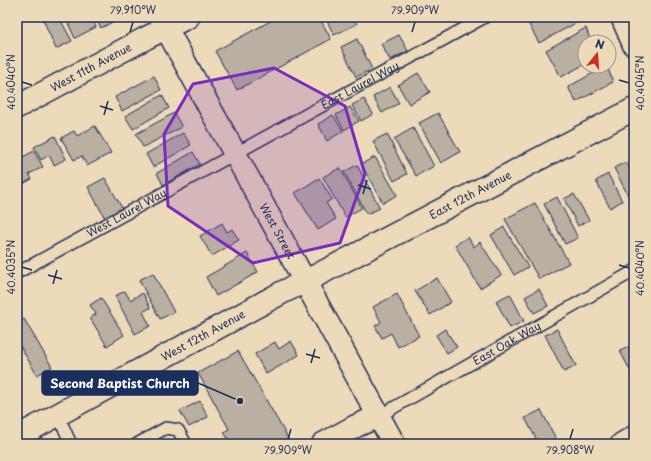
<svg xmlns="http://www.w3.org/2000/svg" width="651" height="461" font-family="'Playpen Sans',sans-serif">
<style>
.building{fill:#b9b0a2;stroke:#1b2f5e}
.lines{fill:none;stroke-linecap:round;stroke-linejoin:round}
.lane-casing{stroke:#1b2f5e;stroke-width:14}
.street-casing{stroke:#1b2f5e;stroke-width:25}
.secondary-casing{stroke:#1b2f5e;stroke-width:25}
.lane{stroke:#eddab8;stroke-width:11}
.street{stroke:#eddab8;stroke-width:22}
.secondary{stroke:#eddab8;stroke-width:22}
.marked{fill:#7b2cbf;fill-opacity:0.2;stroke:#7b2cbf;stroke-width:3;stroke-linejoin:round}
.ticks{fill:none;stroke:#1b2f5e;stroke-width:1.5}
.labels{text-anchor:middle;stroke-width:3.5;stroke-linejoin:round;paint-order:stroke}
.street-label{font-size:11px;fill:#1b2f5e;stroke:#eddab8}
.leader{fill:none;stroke:#1b2f5e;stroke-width:1.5}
.callout-dot{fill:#1b2f5e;stroke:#eddab8;stroke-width:1.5}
.callout{fill:#1b2f5e;stroke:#1b2f5e;stroke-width:1.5}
.callout-label{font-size:12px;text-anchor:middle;font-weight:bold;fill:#fff}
.neatline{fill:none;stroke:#1b2f5e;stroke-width:1.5}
.ticks-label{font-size:10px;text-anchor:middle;fill:#1b2f5e}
</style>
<rect width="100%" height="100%" fill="#eddab8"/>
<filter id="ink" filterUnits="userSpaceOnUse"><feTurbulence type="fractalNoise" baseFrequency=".025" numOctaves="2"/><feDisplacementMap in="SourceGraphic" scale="8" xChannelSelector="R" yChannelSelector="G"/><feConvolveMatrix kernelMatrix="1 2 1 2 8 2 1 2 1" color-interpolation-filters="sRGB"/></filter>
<g filter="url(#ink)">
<g class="building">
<path d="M42 17H59L72 41 56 49Z"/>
<path d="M65 17H91L96 27 75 38Z"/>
<path d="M95 17H122L101 28Z"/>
<path d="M278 17H319L331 39 237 90 215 51Z"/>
<path d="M325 17H353L357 24 334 35Z"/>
<path d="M525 17H587L539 43Z"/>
<path d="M586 28 591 42H585V64L561 77 546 50Z"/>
<path d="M399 35 408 51 390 60 381 44Z"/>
<path d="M357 39 372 69 356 77 341 47Z"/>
<path d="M606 66H607L613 82 576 102 568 87Z"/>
<path d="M418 73 430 92 409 104 398 85Z"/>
<path d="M154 76 161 90 122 111 115 97Z"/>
<path d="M390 87 399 103 382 113 373 97Z"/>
<path d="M162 95 169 108 133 129 125 116Z"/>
<path d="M364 99 373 114 361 121 352 105Z"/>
<path d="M350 107 359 121 344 130 336 115Z"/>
<path d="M174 113 182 127 143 147 136 134Z"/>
<path d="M438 113 460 152 441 163 419 123Z"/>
<path d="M333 115 343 131 327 141 318 124Z"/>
<path d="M95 126 111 153 87 166 82 156 74 160 61 138 74 131 77 136Z"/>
<path d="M413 128 434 166 416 176 394 139Z"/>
<path d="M183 133 191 145 153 167 146 154Z"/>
<path d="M387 134 407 174 394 181 373 141Z"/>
<path d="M55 136 66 159 54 165 49 155 41 160 34 147Z"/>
<path d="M34 151 43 167 29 174 32 179 19 186 17 182V157L19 159Z"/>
<path d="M193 152 200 164 163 185 157 173Z"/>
<path d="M375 157 397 195 383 203 361 164Z"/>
<path d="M626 162 634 177V207L614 168Z"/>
<path d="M357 165 380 208 367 214 344 172Z"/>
<path d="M340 168 362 208 345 217 323 177Z"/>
<path d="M608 174 622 201 610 208 596 181Z"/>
<path d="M105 178 122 208 105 218 88 187Z"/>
<path d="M319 178 332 199 326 203 336 219 318 230 295 193Z"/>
<path d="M574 194 589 220 578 226 564 199Z"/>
<path d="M557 197 578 238 565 244 544 204Z"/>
<path d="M535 203 569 263 539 279 505 219Z"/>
<path d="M222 223 227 232 232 229 239 240 212 256 200 236Z"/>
<path d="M504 227 528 267 514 275 491 235Z"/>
<path d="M468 237 474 247 480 242 501 275 480 288 455 245Z"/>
<path d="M247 253 258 272 216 296 206 277Z"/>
<path d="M153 273 174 312 160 319 139 280Z"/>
<path d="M437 278 451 302 430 315 415 291Z"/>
<path d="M539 289 548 306 534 313 525 297Z"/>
<path d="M125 291 130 300 143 293 150 308 143 312 150 326 135 334 115 296Z"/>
<path d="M397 294 419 336 398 347 391 333 382 338 375 326 381 322 373 307Z"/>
<path d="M510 294 524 321 510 328 496 301Z"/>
<path d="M101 298 124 335 107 346 90 318 96 314 90 305Z"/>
<path d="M24 319 52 367 37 375 17 341V323Z"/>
<path d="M445 329 457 347 447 353 436 335Z"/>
<path d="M557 329 576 366 564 372 545 335Z"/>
<path d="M291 341 299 355 266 374 255 354 275 342 279 349Z"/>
<path d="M632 345 634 347V378L620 351Z"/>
<path d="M238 351 289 440 282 444H231L224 432 229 429 198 373Z"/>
<path d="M200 401 208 417 189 427 180 411Z"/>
<path d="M541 410 556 439 548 444H539L525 418Z"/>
</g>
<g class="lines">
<defs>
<g id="lane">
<path id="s1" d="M17 273 485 17"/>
<path d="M58 415 71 444"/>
<path id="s2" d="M379 416 634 271"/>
<path d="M137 444 166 428 178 430 186 444"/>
</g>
<g id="street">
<path d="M622 17 634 45"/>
<path id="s3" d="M17 107 146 38 188 17"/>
<path id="s4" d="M17 437 283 292 306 281 634 109"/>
<path d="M323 444 356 426 379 416"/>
<path d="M622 444 634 437"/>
</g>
<g id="secondary">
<path id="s5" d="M160 17 394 444"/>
</g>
</defs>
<use href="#lane" class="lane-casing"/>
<use href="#street" class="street-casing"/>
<use href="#secondary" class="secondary-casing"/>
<use href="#lane" class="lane"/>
<use href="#street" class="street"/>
<use href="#secondary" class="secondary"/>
</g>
</g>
<path class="marked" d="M274 68 345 106 365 174 340 243 253 263 168 206 164 134 193 84Z"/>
<path class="ticks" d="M130 32 133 22M412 32 415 22M619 80 629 83M22 82 32 85M100 106 113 110M104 115 108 101M358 185 371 189M363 194 367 180M619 265 629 268M22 267 32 270M48 275 62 279M53 284 57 270M306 354 320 358M311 363 315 349M288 439 291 429M570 439 573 429"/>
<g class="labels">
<g class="street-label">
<text dy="4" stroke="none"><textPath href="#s3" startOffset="84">West 11th Avenue</textPath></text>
<text dy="4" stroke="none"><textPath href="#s1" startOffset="391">East Laurel Way</textPath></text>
<text dy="4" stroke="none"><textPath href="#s4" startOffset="514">East 12th Avenue</textPath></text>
<text dy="4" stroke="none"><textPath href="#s1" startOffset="125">West Laurel Way</textPath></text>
<text dy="4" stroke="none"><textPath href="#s5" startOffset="244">West Street</textPath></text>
<text dy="4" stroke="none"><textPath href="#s4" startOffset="212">West 12th Avenue</textPath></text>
<text dy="4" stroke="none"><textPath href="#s2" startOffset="147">East Oak Way</textPath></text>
</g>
</g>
<path class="leader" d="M240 401L198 383"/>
<circle class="callout-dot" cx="240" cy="401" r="4"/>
<rect class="callout" x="42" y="371" width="156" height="24" rx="4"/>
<g class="callout-label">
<text x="120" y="388">Second Baptist Church</text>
</g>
<rect width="651" height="461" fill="none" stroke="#eddab8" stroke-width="44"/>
<g transform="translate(597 54) rotate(17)"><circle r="19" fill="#eddab8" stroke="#999694"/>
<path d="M0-3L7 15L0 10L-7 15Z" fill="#c8321e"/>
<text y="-6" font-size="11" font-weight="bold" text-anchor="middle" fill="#1b2f5e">N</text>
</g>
<rect x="22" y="22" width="607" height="417" class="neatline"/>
<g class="ticks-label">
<text x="133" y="14">79.910°W</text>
<text x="415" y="14">79.909°W</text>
<text transform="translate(11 82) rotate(-90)" y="4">40.4040°N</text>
<text transform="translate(640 83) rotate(-90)" y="4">40.4045°N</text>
<text transform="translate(11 267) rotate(-90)" y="4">40.4035°N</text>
<text transform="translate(640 268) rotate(-90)" y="4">40.4040°N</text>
<text x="288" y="454">79.909°W</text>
<text x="570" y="454">79.908°W</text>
</g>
</svg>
